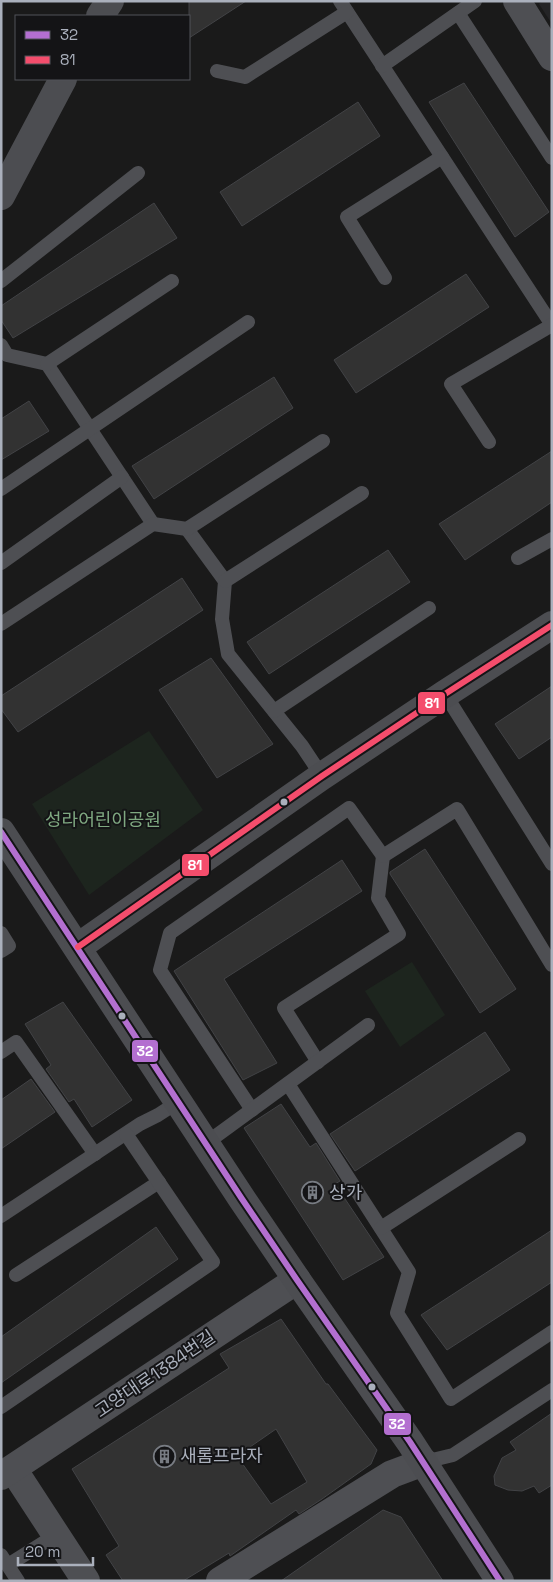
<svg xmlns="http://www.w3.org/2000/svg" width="553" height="1582" font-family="'Space Grotesk','Noto Sans KR',sans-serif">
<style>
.built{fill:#242426}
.green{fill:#1d251e}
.building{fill:#323232;stroke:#424346;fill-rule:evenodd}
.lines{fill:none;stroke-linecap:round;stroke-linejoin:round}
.lane{stroke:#4e4f53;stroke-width:14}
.street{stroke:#4e4f53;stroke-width:28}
.secondary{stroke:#4c4d51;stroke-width:28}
.bus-1-casing{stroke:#141416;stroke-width:10}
.bus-2-casing{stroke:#141416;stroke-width:10}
.bus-1{stroke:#b36fd0;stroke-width:6}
.bus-2{stroke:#f44d6c;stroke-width:6}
.bus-dot{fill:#aab0bc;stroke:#141416;stroke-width:2}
.labels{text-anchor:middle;stroke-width:4;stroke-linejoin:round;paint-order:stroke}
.park-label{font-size:18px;fill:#7fa881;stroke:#141416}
.poi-label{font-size:18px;fill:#aab0bc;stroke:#141416;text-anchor:start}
.street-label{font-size:18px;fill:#aab0bc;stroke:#141416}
.line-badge{stroke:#141416;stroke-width:2}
.badge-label{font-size:14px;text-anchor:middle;font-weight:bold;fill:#fff}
</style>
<rect width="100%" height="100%" fill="#1a1a1a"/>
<path class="built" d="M542 1H552V24L539 4Z"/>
<g class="green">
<path d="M149 731 203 810 89 895 32 804Z"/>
<path d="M412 962 445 1015 400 1047 365 991Z"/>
</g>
<g class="building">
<path d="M189 1H246L189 38Z"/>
<path d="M464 83 549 212 515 237 429 102Z"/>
<path d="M358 102 380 136 242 226 220 192Z"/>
<path d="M154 203 177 238 13 338 1 320V306Z"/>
<path d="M466 274 489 307 356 393 334 360Z"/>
<path d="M274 377 293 408 154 499 132 466Z"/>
<path d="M29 401 49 431 1 460V419Z"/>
<path d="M552 451V502L465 560 439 524Z"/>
<path d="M388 550 410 582 269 674 247 642Z"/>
<path d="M182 578 203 610 18 732 1 709V696Z"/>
<path d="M211 658 273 744 217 778 159 690Z"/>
<path d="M552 686V737L519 759 495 724Z"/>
<path d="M425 849 516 989 480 1013 390 874V872Z"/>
<path d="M342 860 362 891 224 979 277 1063 243 1080 174 971Z"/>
<path d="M63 1002 132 1100 92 1127 74 1099 69 1102 46 1069 51 1065 25 1024Z"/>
<path d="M485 1032 510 1070 355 1171 330 1134Z"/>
<path d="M31 1079 55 1112 1 1149V1100Z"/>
<path d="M281 1104 310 1147 316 1143 340 1181 335 1184 384 1257 343 1280 244 1128Z"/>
<path d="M156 1227 178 1259 1 1383V1337Z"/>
<path d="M552 1230V1282L447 1350 421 1315Z"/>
<path d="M281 1319 326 1384H328L377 1450 371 1464 322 1499 299 1514 296 1510 230 1556 229 1553 183 1581H123L106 1555 119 1546 72 1469 229 1368 220 1354ZM276 1429 307 1482 271 1504 237 1456Z"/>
<path d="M552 1413V1485L539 1493 534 1486 522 1491 508 1490 495 1485 494 1476 502 1458 516 1450 510 1442Z"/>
<path d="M383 1510 401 1517 443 1581H281Z"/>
</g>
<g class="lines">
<g class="lane">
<path d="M340 1 552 325"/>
<path d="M458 13 552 158"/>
<path d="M382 66 475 1"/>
<path d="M217 71 245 77 347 12"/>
<path d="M385 278 347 217 442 157"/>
<path d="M1 281 138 173"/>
<path d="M1 345 7 355 47 364 153 524"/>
<path d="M47 364 172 281"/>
<path d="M489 442 451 384 552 325"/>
<path d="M1 489 248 322"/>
<path d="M187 529 225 581 222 619 228 654 302 746 322 776"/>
<path d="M518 558 552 539"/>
<path d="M1 563 122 477"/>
<path d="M225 581 362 493"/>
<path d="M1 624 153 524 187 529 323 441"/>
<path d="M445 694 552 864"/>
<path d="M274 711 429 608"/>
<path d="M1 933 9 946 1 951"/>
<path d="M1 1052 16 1042 95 1154"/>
<path d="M318 1062 284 1008 399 934 378 898 383 856"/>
<path d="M288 1084 409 1272 397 1313 451 1399 552 1332"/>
<path d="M252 1110 160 970 170 933 349 808 383 856 457 809 552 965"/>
<path d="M205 1144 368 1025"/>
<path d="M1 1216 140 1124 158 1115 178 1102"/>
<path d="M381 1228 519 1139"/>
<path d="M16 1275 159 1182"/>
<path d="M1 1407 213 1262 126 1134"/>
<path d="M424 1462 453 1455 552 1390"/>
<path d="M1 1555 18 1581"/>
<path d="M8 1565 56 1535"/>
</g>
<g class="street">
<path d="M517 1 552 57"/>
<path d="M13 1469 86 1581"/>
<path d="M1 1476 297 1280"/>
<path d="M220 1581 392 1474 424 1462"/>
</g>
<g class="secondary">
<path d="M100 16 110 1"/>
<path d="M1 196 63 79"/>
<path d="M1 832 242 1199 297 1280 410 1442 500 1581"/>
<path d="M78 947 322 776 445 694 552 625"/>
</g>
<defs>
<path id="bus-1" d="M1 832 242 1199 297 1280 410 1442 500 1581"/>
<path id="bus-2" d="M78 947 322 776 445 694 552 625"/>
</defs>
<use href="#bus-1" class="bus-1-casing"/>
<use href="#bus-2" class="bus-2-casing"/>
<use href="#bus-1" class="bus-1"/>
<use href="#bus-2" class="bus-2"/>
</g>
<defs>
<symbol id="building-ring" viewBox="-11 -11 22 22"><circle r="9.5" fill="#141416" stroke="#787c83" stroke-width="1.5"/><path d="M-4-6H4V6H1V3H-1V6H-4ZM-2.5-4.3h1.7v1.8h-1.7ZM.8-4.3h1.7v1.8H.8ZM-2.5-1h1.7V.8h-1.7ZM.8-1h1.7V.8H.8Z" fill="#787c83"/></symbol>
</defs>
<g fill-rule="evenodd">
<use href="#building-ring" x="300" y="1180" width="25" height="25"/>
<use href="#building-ring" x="152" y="1444" width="25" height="25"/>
</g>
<g class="bus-dot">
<circle cx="284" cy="802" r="4.5"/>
<circle cx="122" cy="1016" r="4.5"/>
<circle cx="372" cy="1387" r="4.5"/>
</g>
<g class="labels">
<g class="park-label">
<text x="103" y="826">성라어린이공원</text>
</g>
<g class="poi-label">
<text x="329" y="1199">상가</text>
<text x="180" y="1462">새롬프라자</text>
</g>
<g class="street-label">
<text transform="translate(155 1374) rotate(-34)" y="6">고양대로1384번길</text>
</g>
</g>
<g class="line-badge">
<rect x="417" y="691" width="29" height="24" rx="5" fill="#f44d6c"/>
<rect x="181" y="853" width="29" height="24" rx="5" fill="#f44d6c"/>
<rect x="131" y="1039" width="28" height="24" rx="5" fill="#b36fd0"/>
<rect x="383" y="1412" width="29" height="24" rx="5" fill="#b36fd0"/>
</g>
<g class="badge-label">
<text x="432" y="708">81</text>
<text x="195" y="870">81</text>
<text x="145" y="1056">32</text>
<text x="397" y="1429">32</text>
</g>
<rect width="553" height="1582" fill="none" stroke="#aab0bc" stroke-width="5"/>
<rect x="15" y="15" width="175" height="65" fill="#141416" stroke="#505258"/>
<rect x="25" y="31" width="25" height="8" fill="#b36fd0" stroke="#505258"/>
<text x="60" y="40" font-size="15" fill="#aab0bc">32</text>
<rect x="25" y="56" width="25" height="8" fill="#f44d6c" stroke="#505258"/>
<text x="60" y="65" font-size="15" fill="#aab0bc">81</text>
<path d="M18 1557v8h75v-8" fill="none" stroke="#aab0bc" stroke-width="2.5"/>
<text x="25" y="1557" font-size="15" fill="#aab0bc" stroke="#141416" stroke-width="4" paint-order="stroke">20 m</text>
</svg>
